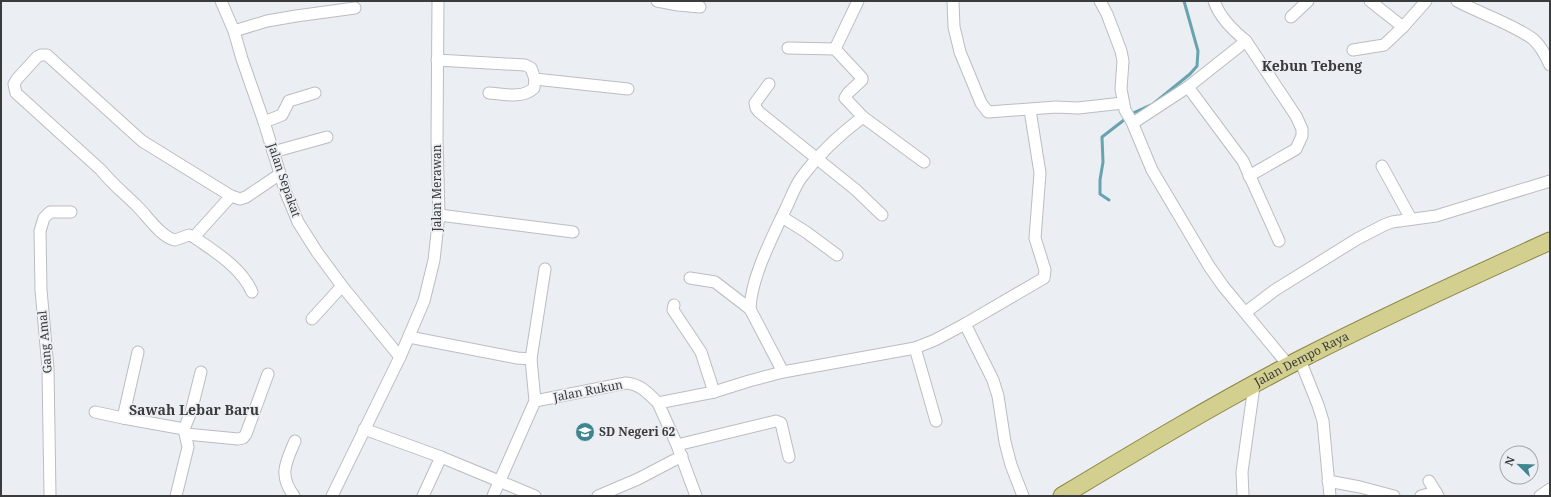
<svg xmlns="http://www.w3.org/2000/svg" width="1551" height="497" font-family="'Noto Serif',serif">
<style>
.lines{fill:none;stroke-linecap:round;stroke-linejoin:round}
.stream{stroke:#67a4af;stroke-width:3}
.street-casing{stroke:#babdc1;stroke-width:13}
.primary-casing{stroke:#8b8642;stroke-width:19}
.street{stroke:#fff;stroke-width:11}
.primary{stroke:#d3cf8f;stroke-width:17}
.labels{text-anchor:middle;stroke-width:3.5;stroke-linejoin:round;paint-order:stroke}
.street-label{font-size:12px;fill:#3a3b3d;stroke:#ebeef2}
.poi-label{font-size:12px;font-weight:bold;fill:#3a3b3d;stroke:#ebeef2;text-anchor:start}
.quarter-label{font-size:14px;font-weight:bold;fill:#3a3b3d;stroke:#ebeef2}
</style>
<rect width="100%" height="100%" fill="#ebeef2"/>
<g class="lines">
<path class="stream" d="M1109 200 1100 194V180L1103 162 1102 137 1133 113 1153 104 1190 74 1197 66 1198 51 1184 1"/>
<defs>
<g id="street">
<path d="M221 1 234 31 242 59 264 122 286 193 298 222 317 252 342 286 400 357"/>
<path d="M657 1 678 5 700 7"/>
<path d="M953 1 954 27 960 52 981 103 988 112 1056 107 1078 108 1123 103"/>
<path d="M1100 1 1107 14 1121 51 1123 61 1121 89 1125 110 1132 122 1152 170 1209 266 1223 286 1289 366"/>
<path d="M1370 1 1403 27"/>
<path d="M1457 1C1481 14 1511 23 1533 39 1541 46 1546 56 1550 65"/>
<path d="M1291 17 1308 1"/>
<path d="M234 31 267 21 296 16 355 8"/>
<path d="M1246 41 1296 116 1302 129V136L1296 149 1249 176"/>
<path d="M788 48 835 49 862 78V80L848 93 845 98 863 117"/>
<path d="M835 49 858 1"/>
<path d="M1353 50 1384 45 1403 27 1426 1"/>
<path d="M437 60 525 65 531 68 535 79 628 89"/>
<path d="M769 84 755 103 756 108 759 112 856 190 882 215"/>
<path d="M1188 87 1243 161 1279 241"/>
<path d="M489 93C503 94 523 99 534 88L535 79"/>
<path d="M264 122 282 115 289 101 315 93"/>
<path d="M1133 123 1188 87 1246 41C1233 30 1220 18 1214 1"/>
<path d="M273 152 327 137"/>
<path d="M1382 166 1411 219"/>
<path d="M439 215 573 232"/>
<path d="M782 217 806 232 837 255"/>
<path d="M194 237 231 196"/>
<path d="M690 278 715 282 750 309"/>
<path d="M252 292C241 267 215 252 194 237L189 235 175 240C161 237 148 217 138 207 125 194 112 184 101 170L16 93 14 84 17 79 37 57 41 55H47L142 141 231 196 240 199 246 197 280 174"/>
<path d="M674 305 673 310 701 352 714 392"/>
<path d="M1246 312 1275 290 1357 239 1384 225 1392 222 1436 216 1550 181"/>
<path d="M312 319 342 286"/>
<path d="M965 324 993 380 998 396 1005 442 1011 465 1023 496"/>
<path d="M409 337 517 358 531 359"/>
<path d="M915 348 936 421"/>
<path d="M138 352 123 418 184 429"/>
<path d="M1300 360 1318 405 1323 421 1330 496"/>
<path d="M783 372 750 309C751 277 773 236 786 208 791 198 795 186 801 178 818 155 840 134 863 117L924 162"/>
<path d="M535 401 626 383C640 384 648 393 658 403"/>
<path d="M95 412 123 418"/>
<path d="M364 429 441 457 535 496"/>
<path d="M186 434 238 439 243 438 246 434 268 374"/>
<path d="M677 445 776 421 781 423 789 457"/>
<path d="M1328 481 1360 487 1394 496"/>
<path d="M1429 481 1438 496"/>
<path d="M50 496 48 368 41 290 40 231 44 218 50 212H71"/>
<path d="M176 496 188 447 184 429 191 412 201 372"/>
<path d="M294 496C278 475 286 462 295 441"/>
<path d="M332 496 400 357 424 301 434 260 439 215 437 139 438 1"/>
<path d="M423 496 441 457"/>
<path d="M493 496 535 401 531 359 545 269"/>
<path d="M598 496 638 479 682 456"/>
<path d="M696 496 677 445 658 403 714 392 749 381 783 372 915 348 935 340 965 324 1044 278 1045 270 1035 238 1040 173 1030 110"/>
<path d="M1243 496 1242 472 1254 386"/>
<path d="M1421 496 1436 492"/>
<path d="M1540 496 1550 489"/>
</g>
<g id="primary">
<path id="s1" d="M1062 496C1140 449 1220 401 1301 359 1383 317 1466 279 1550 241"/>
</g>
</defs>
<use href="#street" class="street-casing"/>
<use href="#primary" class="primary-casing"/>
<use href="#street" class="street"/>
<use href="#primary" class="primary"/>
</g>
<defs>
<symbol id="school-disc" viewBox="-11 -11 22 22"><circle r="9.5" fill="#408690" stroke="#ebeef2"/><path d="M0-5L7-2L0 1L-7-2ZM-4 1L0 2.5L4 1V4Q0 6-4 4Z" fill="#fff"/></symbol>
</defs>
<g fill-rule="evenodd">
<use href="#school-disc" x="574" y="421" width="22" height="22"/>
</g>
<g class="labels">
<g class="street-label">
<text transform="translate(284 180) rotate(71)" y="4">Jalan Sepakat</text>
<text transform="translate(437 188) rotate(-90)" y="4">Jalan Merawan</text>
<text transform="translate(45 342) rotate(-95)" y="4">Gang Amal</text>
<text dy="4" stroke="none"><textPath href="#s1" startOffset="276">Jalan Dempo Raya</textPath></text>
<text transform="translate(588 391) rotate(-11)" y="4">Jalan Rukun</text>
</g>
<g class="poi-label">
<text x="599" y="436">SD Negeri 62</text>
</g>
<g class="quarter-label">
<text x="1312" y="71">Kebun Tebeng</text>
<text x="194" y="415">Sawah Lebar Baru</text>
</g>
</g>
<rect width="1551" height="497" fill="none" stroke="#3a3b3d" stroke-width="4"/>
<g transform="translate(1519 465) rotate(293)"><circle r="19" fill="#ebeef2" stroke="#a4a6aa"/>
<path d="M0-3L7 15L0 10L-7 15Z" fill="#408690"/>
<text y="-6" font-size="11" font-weight="bold" text-anchor="middle" fill="#3a3b3d">N</text>
</g>
</svg>
